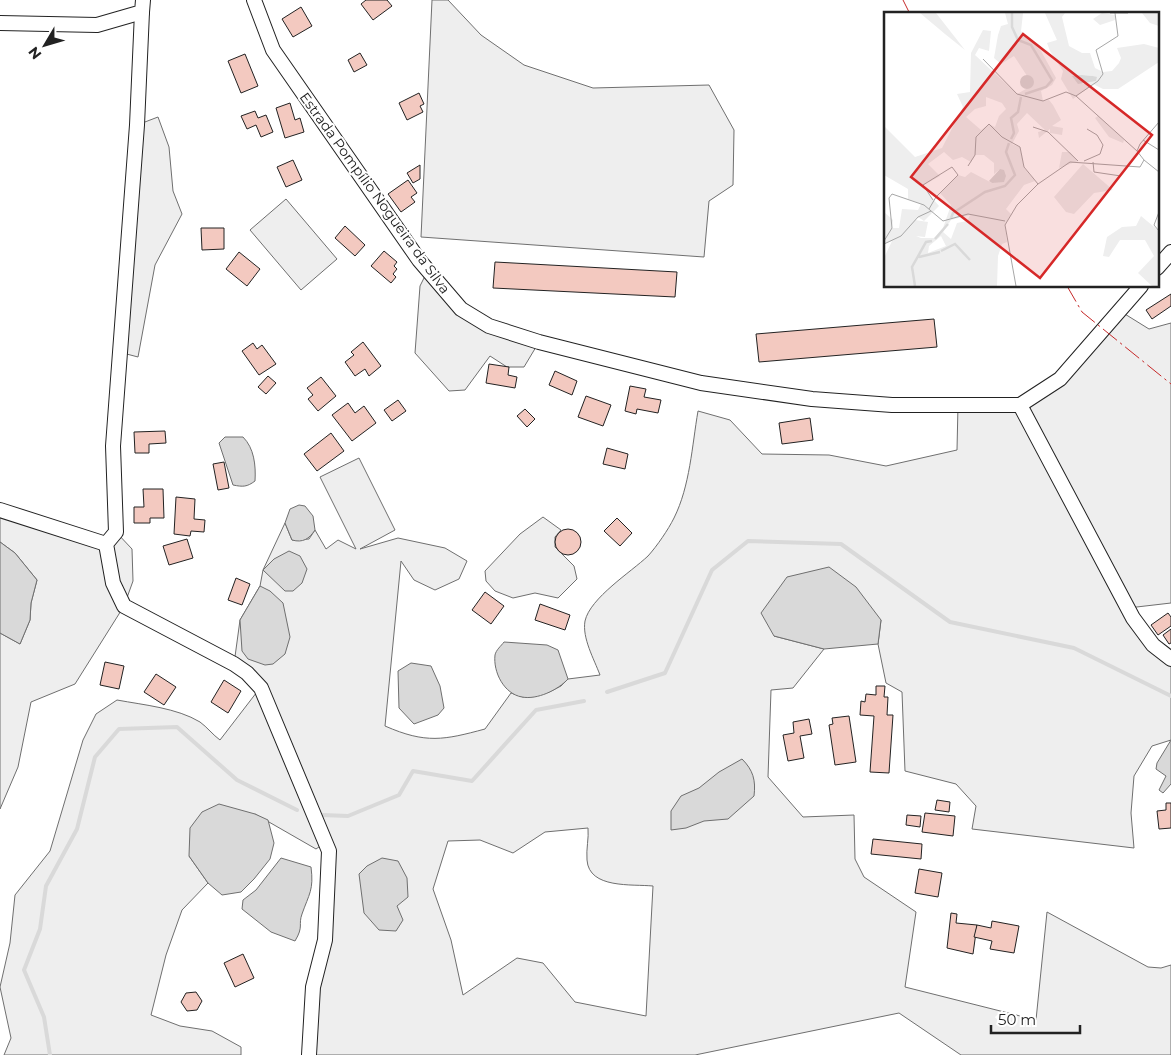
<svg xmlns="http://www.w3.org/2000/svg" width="1171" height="1055" font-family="Montserrat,sans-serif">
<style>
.green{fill:#eee;stroke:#6f6f6f;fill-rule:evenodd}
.water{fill:#d9d9d9;stroke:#6f6f6f}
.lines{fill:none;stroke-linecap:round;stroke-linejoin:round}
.stream{stroke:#d9d9d9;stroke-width:4}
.building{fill:#f3c9c0;stroke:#222}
.minor-casing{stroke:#222;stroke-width:16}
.minor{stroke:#fff;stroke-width:14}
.power{stroke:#c62828;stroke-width:1;stroke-dasharray:18 4 2.5 4;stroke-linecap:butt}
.labels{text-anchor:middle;stroke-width:4;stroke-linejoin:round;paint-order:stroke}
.street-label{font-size:14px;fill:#222;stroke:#fff}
.inset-river{fill:none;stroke:#d9d9d9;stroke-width:2.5}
.inset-road{fill:none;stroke:#a7a7a7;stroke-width:1}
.view{fill:#d62828;fill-opacity:0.15;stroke:#d62828;stroke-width:2.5}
.inset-edge{fill:none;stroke:#222;stroke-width:2.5}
</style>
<rect width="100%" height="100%" fill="#fff"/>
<g class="green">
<path d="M432 0H448L481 35 524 65 593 88 709 85 734 130 733 185 709 201 704 257 421 237Z"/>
<path d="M158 117 169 147 173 191 182 214 155 265 138 357 119 352 137 125Z"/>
<path d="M286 199 337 259 301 290 250 230Z"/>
<path d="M428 270 461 309 539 342 524 367H507L490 356 465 390 449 391 415 353 420 286Z"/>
<path d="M1120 311 1149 329 1171 323V603L1128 608 1171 659V740L1152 746 1134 776 1131 813 1134 848 972 829 976 806 956 784 905 771 902 692 886 683 878 644 881 620 774 636 824 649 793 688 771 690 768 777 803 817 854 815 855 859 864 877 916 912 905 987 1036 1020 1047 912 1148 967 1161 968 1171 965V1055H961L899 1013 695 1055H309L325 940 326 842 316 849 255 814 189 856 208 883 182 910 166 955 151 1015 180 1026 212 1031 241 1047V1055H4L11 1038 0 987 10 943 15 895 50 851 83 740 96 714 117 700C144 705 177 708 200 722 207 727 213 735 220 740L260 688 234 664 240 620 260 586 263 570 285 523 292 540 309 539 315 530 326 549 338 540 356 549 320 477 359 458 395 530 360 549 398 538 445 548 467 561 459 579 435 590 414 580 401 561 385 726C426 744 444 740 485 729L511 693 523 697 549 692 561 686 568 679 600 675C594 659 582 638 585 621 590 598 631 572 648 556 657 546 668 530 674 518 690 486 692 446 698 411L730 420 762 454 829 455 886 466 957 450 958 405H1020L1039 394ZM588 828C589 838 586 849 587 860 589 889 632 884 653 886L646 1016 575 1002 543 963 517 958 463 995 451 940 433 889 448 841 480 840 513 853 545 832Z"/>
<path d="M0 510 105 544 116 532 132 549 133 581 124 606 75 684 31 702 18 767 0 809V633L20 644 30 620 31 603 37 580 15 553 0 542Z"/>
<path d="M543 517 561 530 555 537V547L574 566 577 579 558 598 535 593 513 598 495 591 486 581 485 571 520 534Z"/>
</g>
<g class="water">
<path d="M225 437H243C254 448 256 465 255 481 247 487 243 487 233 485L219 443Z"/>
<path d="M299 505 305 506 313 516 315 530C309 539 303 543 292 540L285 523 290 509Z"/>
<path d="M0 542 15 553 37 580 31 603 30 620 20 644 0 633Z"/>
<path d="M289 551 300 556 307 569 302 583 293 591H285L263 570 274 559Z"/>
<path d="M829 567 856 587 881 620 878 644 824 649 774 636 761 613 787 577Z"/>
<path d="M260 586 270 591 283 603 290 637 285 654 273 664 265 665 248 659 242 651 240 620Z"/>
<path d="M504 642 547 645 558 650 568 679C558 690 537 700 522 697 504 694 493 672 495 655 496 650 501 646 504 642Z"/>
<path d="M411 663 431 666 440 686 444 708 438 715 414 724 399 708 398 671Z"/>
<path d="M1171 740V784L1163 793 1159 790 1166 776 1156 769 1157 763Z"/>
<path d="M742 759C753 770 756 780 754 796L728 819 704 821 686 828 671 830V811L681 796 699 788 719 772Z"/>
<path d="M219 804 255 814 268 820 274 843 270 859 254 879 241 892 222 895 208 883 189 856 190 828 202 812Z"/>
<path d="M281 858 311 867C314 890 309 894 302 914 298 925 304 926 295 941L271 932 242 909 243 900 256 890Z"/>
<path d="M382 858 398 861 407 878 408 897 397 906 403 920 396 931 379 930 364 913 359 874 367 866Z"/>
</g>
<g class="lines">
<g class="stream">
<path d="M607 692 665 673 712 570 748 541 841 544 950 622 1074 648 1171 696"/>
<path d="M322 815 348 816 399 795 413 771 472 781 536 710 584 701"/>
<path d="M50 1055 44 1017 24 970 40 929 46 886 77 829 95 757 119 729 177 727 237 780 297 810"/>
</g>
</g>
<g class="building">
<path d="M366 0H387L392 6 373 20 361 4Z"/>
<path d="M301 7 312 26 293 37 282 19Z"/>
<path d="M360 53 367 65 354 72 348 60Z"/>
<path d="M245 54 258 86 241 93 228 61Z"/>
<path d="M419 93 424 104 420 106 423 112 407 120 399 103Z"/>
<path d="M290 103 295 120 300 118 304 132 285 138 276 108Z"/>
<path d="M255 111 258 118 266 115 273 132 261 137 256 125 247 129 241 116Z"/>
<path d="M293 160 302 180 286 187 277 167Z"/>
<path d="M420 165V179L413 183 407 173Z"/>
<path d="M408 180 417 193 411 197 415 202 401 212 388 194Z"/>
<path d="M345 226 365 245 355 256 335 238Z"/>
<path d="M201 228H224V249L202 250Z"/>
<path d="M384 251 397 262 394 266 397 269 393 274 396 277 391 283 371 266Z"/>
<path d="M239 252 260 269 247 286 226 269Z"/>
<path d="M495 262 677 272 675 297 493 288Z"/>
<path d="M1171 294V306L1152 319 1146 310Z"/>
<path d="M934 319 937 347 759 362 756 334Z"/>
<path d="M363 342 381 366 369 376 365 369 355 376 345 362 354 355 351 352Z"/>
<path d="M253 343 257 349 262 345 276 364 259 375 242 351Z"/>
<path d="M489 364 509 367 508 375 517 377 515 388 486 383Z"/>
<path d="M555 371 577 381 572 395 549 385Z"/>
<path d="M268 376 276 383 266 394 258 387Z"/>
<path d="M321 377 336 396 318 411 308 399 313 395 307 388Z"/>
<path d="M630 386 646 389 644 397 661 400 658 413 637 409 636 414 625 411Z"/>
<path d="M586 396 611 405 603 426 578 417Z"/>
<path d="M398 400 406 411 392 421 384 410Z"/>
<path d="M348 403 355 413 364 406 376 423 352 441 332 415Z"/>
<path d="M525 409 535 419 527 427 517 416Z"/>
<path d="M810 418 813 440 782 444 779 423Z"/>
<path d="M165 431 166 443 149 444V453H135L134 432Z"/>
<path d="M331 433 344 451 317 471 304 454Z"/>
<path d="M607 448 628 454 625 469 603 464Z"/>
<path d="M224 462 229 488 218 490 213 464Z"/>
<path d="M143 489H163L164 518H150V523H134V507H144Z"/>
<path d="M176 497 195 499 194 519 205 520 204 532 191 531 190 536 174 534Z"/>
<path d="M617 518 632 533 620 546 604 531Z"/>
<circle cx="568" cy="542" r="13"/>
<path d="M187 539 193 558 169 565 163 546Z"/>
<path d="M236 578 250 584 242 605 228 600Z"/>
<path d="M485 592 504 606 491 624 472 610Z"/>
<path d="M540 604 570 615 565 630 535 620Z"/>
<path d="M1168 613 1171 617V626L1158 635 1151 625Z"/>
<path d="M1171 629V643L1169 644 1163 635Z"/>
<path d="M105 662 124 666 119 689 100 685Z"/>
<path d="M156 674 176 687 164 705 144 692Z"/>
<path d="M224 680 241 691 228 713 211 702Z"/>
<path d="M876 686H885L884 697H888L887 715H893L889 773 870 772 874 716 860 715 861 701 865 702 866 694 876 695Z"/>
<path d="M849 716 856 762 835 765 829 725 833 724 832 718Z"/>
<path d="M809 719 812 734 800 736 804 758 788 761 783 735 794 733 793 722Z"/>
<path d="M937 800 950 802 949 812 935 810Z"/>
<path d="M1166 803H1171V828L1159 829 1157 811 1166 810Z"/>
<path d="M925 813 955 816 953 836 922 832Z"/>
<path d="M907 815 921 816 920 827 906 825Z"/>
<path d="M873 839 922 844 921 859 871 854Z"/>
<path d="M919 869 942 873 938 897 915 893Z"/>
<path d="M951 913 957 914 956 923 977 925 973 954 947 948Z"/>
<path d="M992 921 1019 926 1014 953 990 949 992 941 974 937 977 925 991 928Z"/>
<path d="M243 954 254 978 235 987 224 963Z"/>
<path d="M196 992 202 1001 197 1010 187 1011 181 1002 186 993Z"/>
</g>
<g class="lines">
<defs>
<g id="minor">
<path d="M254 0 273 50 419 260 461 309 489 326 539 342 701 383 812 399 892 405H1020L1060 379 1141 286"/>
<path d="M142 12 137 125 113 446 116 532 106 544 113 583 124 606 234 664 247 673 261 688 329 851 325 940 313 987 309 1055"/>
<path d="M0 23 97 25 142 12 143 0"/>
<path d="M1157 268 1171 252"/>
<path d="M1020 405 1133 618 1153 645 1171 659"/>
<path d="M0 510 106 544"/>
</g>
</defs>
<use href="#minor" class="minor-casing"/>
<use href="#minor" class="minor"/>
<g class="power">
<path d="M903 0 910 14"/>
<path d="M1067 286 1082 312 1171 384"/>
</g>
</g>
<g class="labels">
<g class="street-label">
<text transform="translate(375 193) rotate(54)" y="5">Estrada Pompílio Nogueira da Silva</text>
</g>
</g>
<g transform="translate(884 12)">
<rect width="275" height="275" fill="#fff"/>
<path d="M36 1H52L81 38 61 22ZM121 1H139L137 19 157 39 172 66 168 73 157 79 159 89 165 88 169 93 177 108 168 114 179 116 178 123 166 121V117L155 126 154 120 161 118 143 101 133 112 135 119 128 132 136 135 140 156 151 169 140 173 122 197 127 202 121 213 123 230 118 232 114 244 113 274H0V246L8 229 0 232V200L9 208 8 216H15L18 197 34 198 37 192 24 187V177L0 163V114L31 145 58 136 79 95 73 82 86 80 87 41 99 18 107 19 105 39 95 36 91 43 133 82 149 73 130 44 117 52 110 46 114 23 117 14 124 12ZM102 85 118 91 122 97 115 104 111 115 105 112 97 118 82 105 91 97 102 94ZM60 140 69 148 78 145 87 150 91 143H100L110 151V162L116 157 108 171 87 160 81 165 74 163 56 181 67 193 59 216 50 226H37L32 224 41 225 44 210 31 208 34 205 40 209 55 194 38 174 56 164 44 152ZM86 203 83 209 73 211 67 227 59 220 67 208ZM57 224 62 234 44 241 45 234ZM161 1H181L178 5 185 34 198 41H206L211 56 219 60 228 59 235 51 237 46 233 36 260 32 275 36V50L234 77H219L209 72 189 87 177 67 179 59 166 39 163 31 173 28ZM198 63 209 64 213 66 199 72 190 67ZM218 1 231 3V8L216 13 209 7ZM258 1H275V14L266 11ZM214 104 240 128 239 131 225 125 211 106ZM178 140H186L194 149 175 156ZM199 152 229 178 210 181 190 202 182 200 170 185ZM257 204 275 219V274H268L254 261 270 244 261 228H236L225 245 219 244 223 225 238 215 252 214Z" fill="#eee" fill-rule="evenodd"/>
<path d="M198 63 209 64 213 65 212 69 194 72 188 64ZM136 70a7 7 0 1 1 14 0a7 7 0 1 1-14 0ZM116 157 120 158 122 164 120 170 108 171 105 169Z" fill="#d9d9d9"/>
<path class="inset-river" d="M128 1V15L134 28 147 33 168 68 162 75 141 82M127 127 130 121 127 106 134 100 137 85M67 206 69 201 101 180 121 174 131 163 122 140 125 131M51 227 64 212M57 239 71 232 86 248M35 245 56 240M31 274 28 255 42 230 48 229"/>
<path class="inset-road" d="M226 1H244M99 47 133 82 159 89 182 80 192 84 253 139M192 84 214 69 219 62 212 38 234 24 231 1M149 115 164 120 194 149M259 128 275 138M260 148 275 160M200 149 216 142 219 133 213 123 203 117M209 150 210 160 237 164M84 154 91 143 92 125 105 112 118 125 136 135 140 155 154 172M45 197 52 185 74 163 68 155 39 173 49 188M275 200 270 213 275 219M0 229 8 216 5 186 8 182 40 193 59 209 84 202 121 209M0 232 17 224 34 205 47 199M132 274 121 213 133 193 154 172 186 150 256 155 260 148 253 139 256 132 275 110"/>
<path class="view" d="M139 22 268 123 156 266 27 165Z"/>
<rect width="275" height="275" class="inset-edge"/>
</g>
<g transform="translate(45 45) rotate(232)" stroke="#ffffff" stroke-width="4" paint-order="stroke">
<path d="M0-4L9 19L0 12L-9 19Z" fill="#222222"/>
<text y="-8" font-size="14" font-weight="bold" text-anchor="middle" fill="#222222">N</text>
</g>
<path d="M991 1025v8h89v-8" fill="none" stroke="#222222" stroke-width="2.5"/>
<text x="998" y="1025" font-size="15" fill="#222222" stroke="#ffffff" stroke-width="4" paint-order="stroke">50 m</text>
</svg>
